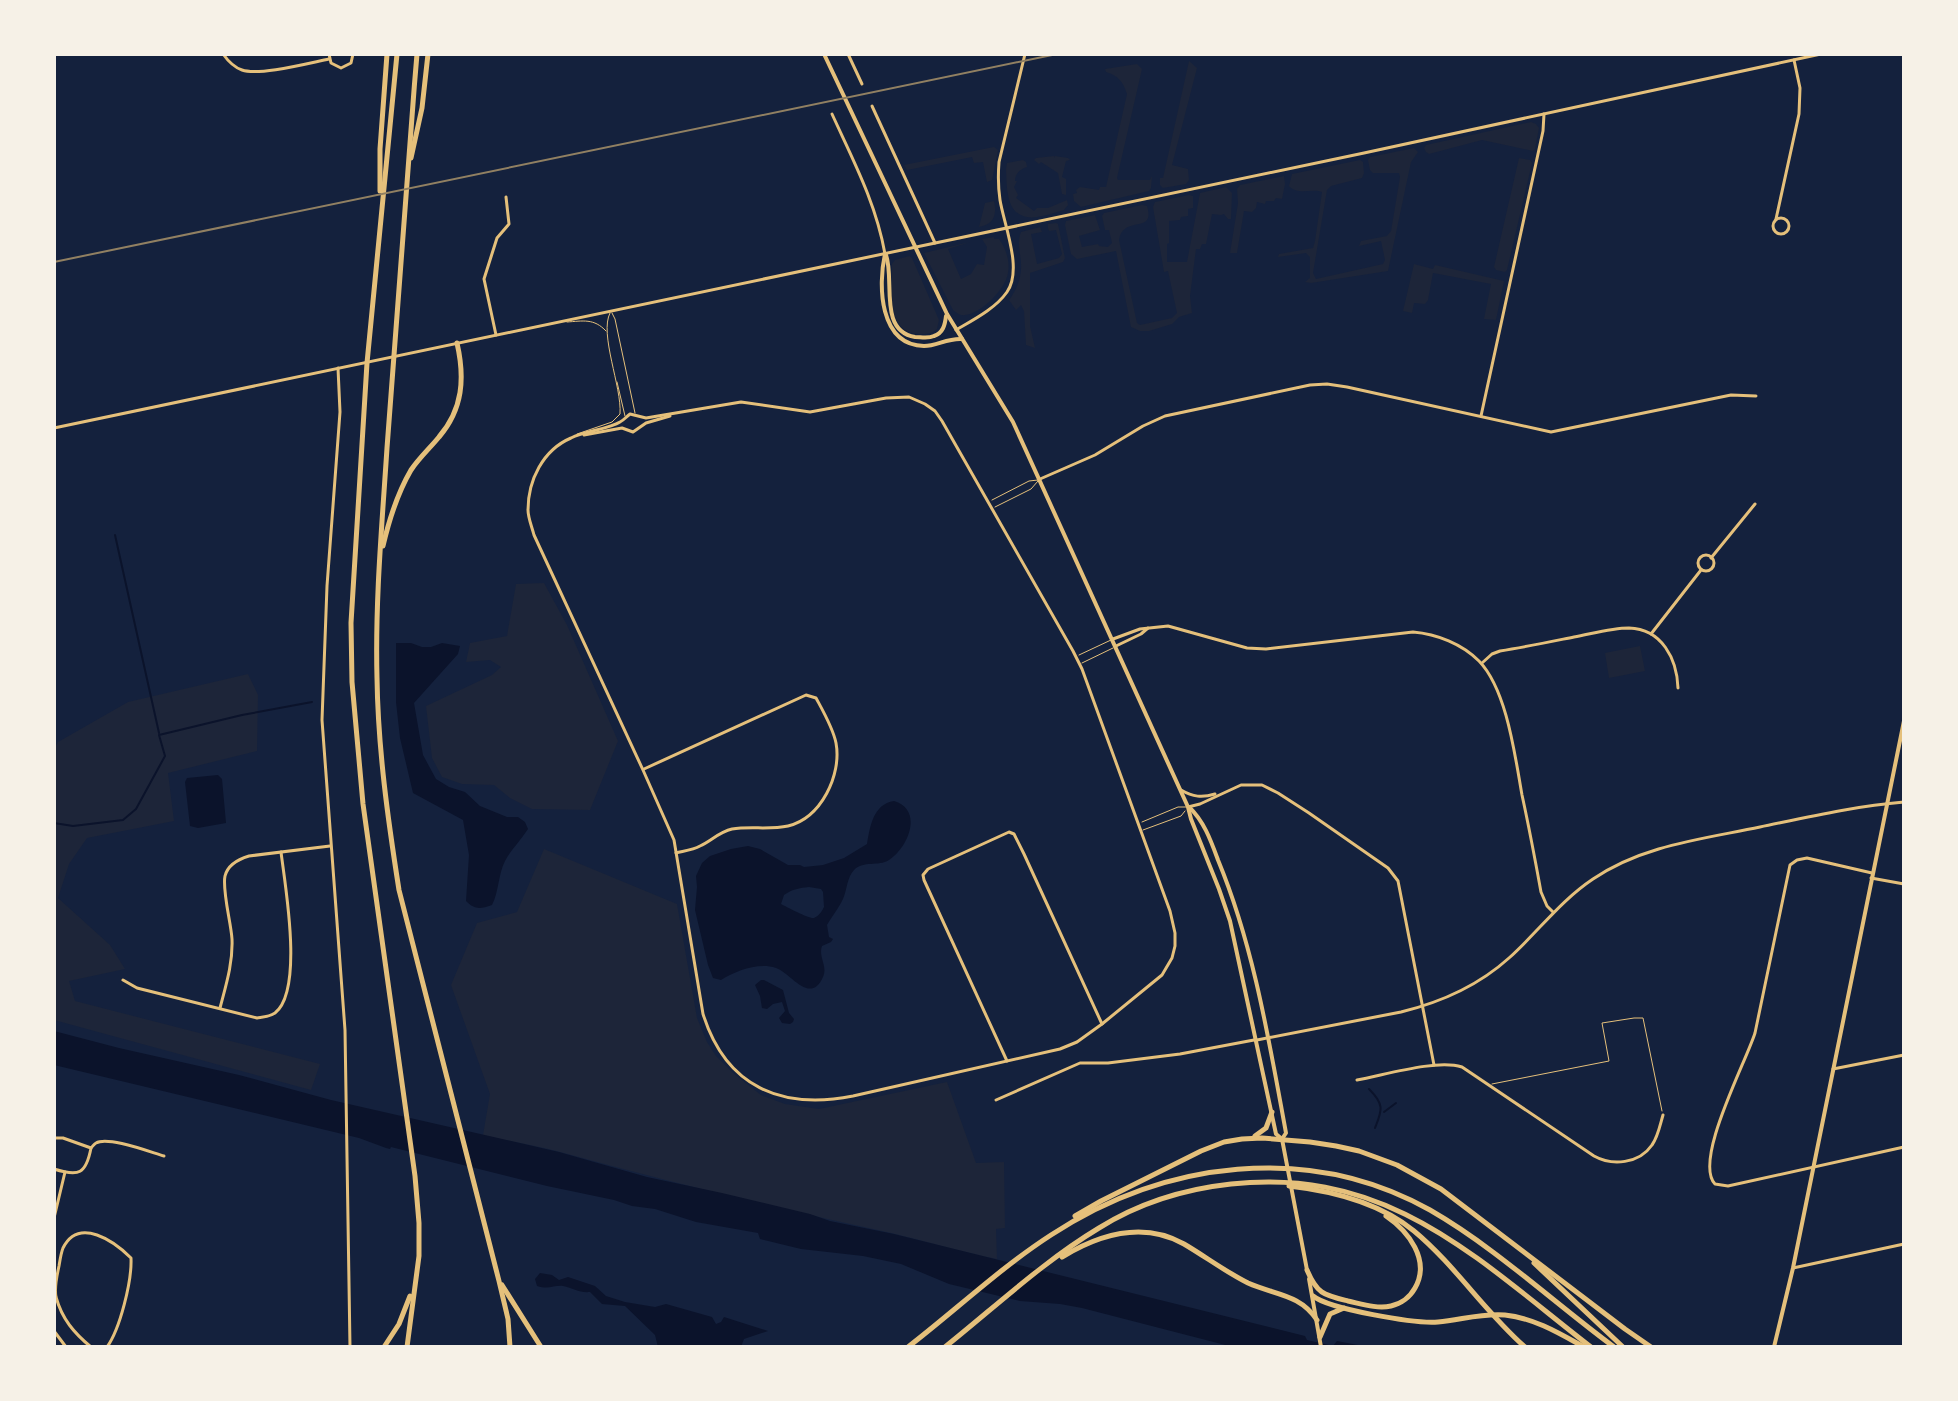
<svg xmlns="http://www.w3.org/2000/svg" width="1958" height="1401" font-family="'Work Sans',sans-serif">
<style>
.green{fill:#1d2539}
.water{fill:#0b132b;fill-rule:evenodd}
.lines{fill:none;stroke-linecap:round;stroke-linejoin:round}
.stream{stroke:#0b132b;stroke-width:2}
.service{stroke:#e5c07b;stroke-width:1}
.minor{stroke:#e5c07b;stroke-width:3}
.tertiary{stroke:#e5c07b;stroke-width:3}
.primary{stroke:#e5c07b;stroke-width:4}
.motorway{stroke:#e5c07b;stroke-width:5}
.rail{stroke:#918062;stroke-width:2}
</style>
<rect width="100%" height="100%" fill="#14213d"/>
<g class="green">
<path d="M1189 61 1197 68 1172 165 1188 169 1189 180 1186 184 1163 188 1160 185V178H1163Z"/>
<path d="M1137 64 1142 69 1117 178 1118 180H1150L1152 176 1151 188 1149 191 1081 207 1074 201 1073 194 1077 193 1076 190 1080 187 1099 190 1100 187H1106L1127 94C1123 82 1119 76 1106 72L1105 69Z"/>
<path d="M1531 122 1536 124 1539 128 1535 149 1533 151 1482 140 1429 154 1426 152 1424 148 1426 145Z"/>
<path d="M994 147 998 150 992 180 987 182 983 162 974 163 972 157 907 170 904 165Z"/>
<path d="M1414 148 1418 152 1411 162 1388 271 1311 283 1305 282 1310 278V257L1306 253 1278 257 1279 254 1313 248 1315 241 1322 192C1312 188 1298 196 1289 186L1292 174 1360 160 1363 162 1364 173 1362 178 1331 186 1327 190 1313 273 1316 279 1383 264 1385 260 1381 241 1359 246 1361 241 1387 236 1391 231 1400 177 1399 173H1373L1370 170 1368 160 1370 157Z"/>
<path d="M1054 156V158L1055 156 1068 158 1070 160 1066 161 1062 177 1066 179V195L1062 194 1058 173 1041 162 1039 164 1034 160 1036 158Z"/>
<path d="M1519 158 1530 160 1532 163 1507 270 1505 272 1496 270 1494 267Z"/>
<path d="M1023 160 1026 162 1027 167C1021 169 1015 173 1015 181H1017L1014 187 1018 195 1016 198 1034 211 1037 208H1048L1067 200 1068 205 1064 210C1053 213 1037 219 1027 217 1005 214 1007 184 1006 169L1007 163Z"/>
<path d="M1284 176 1285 184 1282 199 1276 198 1274 201H1266L1265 204 1257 202 1256 208 1252 212 1244 211 1237 253H1230L1238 203 1237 189 1240 185Z"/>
<path d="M1226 187 1232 193 1231 219H1228L1224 214 1221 215 1212 214 1206 244H1202L1200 249H1196L1190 296 1192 313 1179 317 1172 324 1149 331H1140L1131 327 1116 251 1077 259 1071 254 1065 225 1066 221 1095 215 1100 230 1079 236 1082 247 1098 244 1099 246 1108 247 1112 243 1109 230H1105L1102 216 1104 213 1142 205 1147 206C1156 235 1123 214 1119 240L1137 323 1140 325 1172 318 1177 313 1168 271 1164 272 1153 207 1155 202 1189 195 1193 196V208L1188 209V216L1181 217 1180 220 1169 221V243L1167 244V262H1187L1200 193Z"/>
<path d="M994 201C997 215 994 224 979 227L985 203Z"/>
<path d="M1056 223 1058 224 1065 258 1063 262 1030 273V326L1035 348 1026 345 1024 311 1021 305 1016 310 1009 300C1017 289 1022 277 1021 263 1020 251 1017 242 1021 232L1040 227 1042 232 1031 234 1037 264 1059 258 1062 254 1056 230 1049 231 1048 228V224Z"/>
<path d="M994 237V239H999C1007 250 1011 264 1007 277 1003 291 980 314 965 315 960 316 957 313 953 310L924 253 970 242 948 249 961 279 971 274 977 264 984 265 987 247 982 239Z"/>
<path d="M909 256 912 258 939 320 937 329C931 334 927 334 919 334 885 332 892 288 892 264L895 260Z"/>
<path d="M1414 264 1433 269 1435 265 1504 281 1496 320 1484 319 1491 284 1433 273 1428 300 1425 304 1414 303 1412 313 1403 311Z"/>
<path d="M544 583 567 625 618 741 590 810 532 809 510 798 494 785 462 784 442 777 432 758 426 706 492 675 501 667 490 660 466 662 470 643 507 636 516 584Z"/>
<path d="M1640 646 1645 671 1609 678 1605 653Z"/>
<path d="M248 674 258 695 257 751 168 773 174 821 87 838 69 864 58 898 110 945 125 969 69 981 75 1001 320 1064 311 1090 54 1020V749L58 742 128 702Z"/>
<path d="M544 849 677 904 697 1018 707 1042 716 1056 733 1073 761 1095 785 1104 819 1109 947 1082 976 1163 1004 1162 1005 1228 996 1229 997 1259C961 1252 926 1241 891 1233 780 1209 670 1182 560 1152 535 1145 508 1142 483 1135L490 1094 451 985 477 923 517 912Z"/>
</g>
<g class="water">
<path d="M396 643H411L422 647H431L442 643 460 646 458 654 414 703 423 755 436 779 449 787 465 792 480 806 507 817H518L525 822 528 829C521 840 510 851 505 861 498 875 499 891 492 905 480 909 475 910 466 901L469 855 463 820 413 793 400 738 396 702Z"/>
<path d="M218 775 222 779 226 823 198 828 190 826 185 782 187 778Z"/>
<path d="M894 801C924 810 908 848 889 860 878 867 864 860 854 870 847 877 847 890 843 899 839 908 832 916 827 925L829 937 833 939 831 942 822 946C818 957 828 966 823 977 810 1006 790 972 776 968 758 962 736 971 721 980L713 978 708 965 695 910 697 887 696 876 702 863 710 856 731 849 748 846 760 849 788 865H800L804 867 823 865 844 858 867 844C870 827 873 804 894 801ZM809 887 821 889 823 892 824 907C822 911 819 916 814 918 809 919 787 907 781 904L784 895C793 889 799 888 809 887Z"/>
<path d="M761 980H764L783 990 789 1013 794 1019 793 1022 790 1024 782 1023 779 1018 785 1011 782 1002 773 1004 767 1009 762 1008 760 996 755 985Z"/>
<path d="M54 1031 119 1048 239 1075 331 1100 559 1152 647 1177 722 1193 810 1214 830 1221 894 1234 1305 1336 1307 1340 1333 1346 1337 1341 1368 1347H1233L1082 1308 1060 1304 1020 1301 949 1284 901 1264 863 1256 801 1249 760 1239 758 1233 696 1222 655 1209 632 1206 614 1200 547 1186 391 1147 390 1149 386 1148 359 1138 54 1065Z"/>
<path d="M540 1273 552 1275 559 1280 568 1277 595 1286 606 1296 625 1302 655 1307 666 1304 712 1317 716 1324 721 1322 724 1317 768 1331 744 1339 741 1347H658L655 1335 625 1306 602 1304 590 1292C579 1293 573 1288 563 1286 554 1285 549 1290 537 1286L535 1279Z"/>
</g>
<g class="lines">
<g class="stream">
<path d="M115 535 159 733"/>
<path d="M54 823 73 826 123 820 136 809 165 756 159 735 242 715 312 702"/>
<path d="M1369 1089C1385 1105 1382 1110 1375 1128"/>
<path d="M1384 1112 1396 1103"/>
</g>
<g class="service">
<path d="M612 313 615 319 635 413"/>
<path d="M567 322C583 321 594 318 606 331"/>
<path d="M617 382 625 416"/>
<path d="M577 434 612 422 620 414C622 387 599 334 610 313"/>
<path d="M992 500 1029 481 1038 480"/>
<path d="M995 507 1031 489 1038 481"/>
<path d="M1079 655 1111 640"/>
<path d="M1082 663 1113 648"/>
<path d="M1142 822 1178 807H1186"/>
<path d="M1143 830 1181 816 1185 811"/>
<path d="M1492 1084 1609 1061 1602 1023 1634 1018H1643L1662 1111"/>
</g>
<g class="minor">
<path d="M223 54C228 61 233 67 242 70 259 76 309 63 329 59"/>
<path d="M329 54 331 63 341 68 351 63 353 54"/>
<path d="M848 54 862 84"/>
<path d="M872 106 935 243"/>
<path d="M832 114C853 160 876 203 885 254"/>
<circle cx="1781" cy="226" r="8"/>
<path d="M1776 219 1799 114 1800 88 1794 60"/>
<path d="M496 335 484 279 497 238 509 224 506 197"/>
<path d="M909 397 925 404 935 411 942 421 1073 651 1082 669 1170 911 1175 933V946L1172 958 1162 975 1102 1024 1077 1042 1060 1049 853 1096C781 1110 726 1087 703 1014L674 840 643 770 534 535C532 527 528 518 528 510 528 480 543 450 571 438 585 431 609 429 620 422 624 420 626 417 630 414L646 418 741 402 810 412 886 398Z"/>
<path d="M1481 416 1543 131 1544 114"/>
<path d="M584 435 622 428 633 432 646 423 670 416"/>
<path d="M1040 479 1095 455 1143 426 1165 416 1310 385 1327 384 1347 387 1551 432 1731 395 1756 396"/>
<circle cx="1706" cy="563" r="8"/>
<path d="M1711 558 1755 504"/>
<path d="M1651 634 1701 570"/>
<path d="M1113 639 1140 629 1168 626 1247 648 1266 649 1413 632C1437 634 1462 644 1479 661 1507 690 1515 756 1522 795 1529 827 1535 859 1541 892L1547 906 1553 912"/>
<path d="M1116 646 1141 634 1148 628"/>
<path d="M1482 663 1492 654 1500 651C1525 647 1549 642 1574 637 1591 634 1611 628 1629 628 1662 629 1677 659 1678 688"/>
<path d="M644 769 806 695 816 698C823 711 833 728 836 743 842 775 821 818 788 826 770 830 750 826 732 829 719 832 711 841 700 846 693 850 684 851 676 853"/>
<path d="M1181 790C1193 797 1202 798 1215 794"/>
<path d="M1188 807 1200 804 1241 785H1262L1278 793 1309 813 1388 868 1398 881 1434 1065"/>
<path d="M1872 873 1807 858 1797 860 1790 865 1755 1033C1746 1062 1693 1161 1715 1184L1728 1186 1904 1147"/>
<path d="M1871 878 1904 884"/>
<path d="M123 980 137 988 257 1018C264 1017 269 1017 275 1013 304 990 285 885 281 852"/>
<path d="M220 1008C226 985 233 963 232 939 231 923 222 890 225 876 228 864 239 859 249 856L330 846"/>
<path d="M1007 1061 924 880 923 875 928 869 1009 832 1014 834 1024 854 1102 1024"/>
<path d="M1833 1069 1904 1055"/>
<path d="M1357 1080C1385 1075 1436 1059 1462 1067L1594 1156C1612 1166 1639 1164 1652 1145 1658 1137 1660 1125 1663 1115"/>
<path d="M996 1100 1080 1063H1108L1180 1054 1254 1040"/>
<path d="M54 1138H63L91 1148C86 1174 79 1177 54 1169"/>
<path d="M91 1148C93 1146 94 1144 96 1143 108 1136 150 1152 164 1156"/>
<path d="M54 1218 65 1172"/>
<path d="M1793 1268 1904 1244"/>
<path d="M54 1331 66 1347"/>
<path d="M91 1347C74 1333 62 1319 56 1297 54 1287 57 1276 59 1266 60 1260 61 1253 63 1248 79 1216 115 1242 131 1258 132 1281 120 1329 107 1347"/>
</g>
<g class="tertiary">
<path d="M956 330C973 320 995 309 1007 292 1023 269 1004 225 1000 200 998 187 998 175 999 162L1025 54"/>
<path d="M338 368 340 412 327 586 322 720 345 1030 350 1347"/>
<path d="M54 428 1364 153 1821 54"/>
<path d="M1257 1040 1401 1012C1442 1002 1478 986 1509 958 1538 932 1560 901 1593 879 1643 845 1703 839 1760 827 1808 817 1855 806 1904 802"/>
</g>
<g class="primary">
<path d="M824 54 947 314 1013 422 1188 807 1191 819 1219 889 1230 921 1276 1134 1282 1139"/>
<path d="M885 254C878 285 879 345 924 346 937 346 947 338 962 339"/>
<path d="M886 255C895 279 878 331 915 337 921 337 928 339 934 336 943 333 945 325 946 316"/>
<path d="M1189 807C1204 821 1211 841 1218 860 1254 947 1269 1041 1286 1133L1282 1139 1307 1270"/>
<path d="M1309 1279 1321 1347"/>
<path d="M1774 1347 1793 1268 1904 721"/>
</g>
<g class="motorway">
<path d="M397 54 367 363 351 623 352 682 363 804 415 1176 419 1223V1256L407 1347"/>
<path d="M417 54C406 185 396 316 387 448 382 525 375 601 377 678 378 749 388 820 399 890L499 1281 508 1319 510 1347"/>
<path d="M411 158 422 108 428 54"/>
<path d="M380 191V149L387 54"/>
<path d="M383 546C389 520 397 494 411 470 419 458 430 448 439 437 463 409 465 378 457 343"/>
<path d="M1255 1136 1266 1128 1272 1112"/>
<path d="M1289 1186C1333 1191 1380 1203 1414 1231 1455 1265 1485 1312 1525 1347"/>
<path d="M1075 1216 1101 1201 1201 1151 1224 1142 1242 1139 1262 1138 1310 1142 1336 1146 1359 1151 1397 1165 1441 1189 1625 1329 1651 1347"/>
<path d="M1062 1257C1100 1234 1143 1221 1184 1244 1206 1257 1226 1272 1248 1283 1275 1295 1300 1294 1317 1320"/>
<path d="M1534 1263 1623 1347"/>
<path d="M1307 1270C1317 1294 1324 1295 1348 1301 1362 1304 1377 1309 1391 1306 1401 1304 1410 1297 1415 1288 1431 1260 1408 1231 1386 1216"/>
<path d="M502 1285 541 1347"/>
<path d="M1313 1296C1329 1309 1415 1324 1438 1322 1461 1320 1481 1313 1505 1315 1534 1318 1559 1333 1584 1347"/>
<path d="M1320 1337 1330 1314 1344 1308"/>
<path d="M384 1347 399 1324 410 1296"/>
<path d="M908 1347C956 1310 1000 1268 1051 1235 1164 1161 1309 1142 1430 1210 1496 1248 1553 1302 1614 1347"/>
<path d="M945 1347C995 1307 1044 1261 1099 1228 1139 1203 1185 1189 1231 1184 1389 1167 1476 1258 1591 1347"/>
</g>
<path class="rail" d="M54 262 1057 54"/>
</g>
<rect width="1958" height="1401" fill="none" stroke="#f6f1e7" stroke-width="112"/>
</svg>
